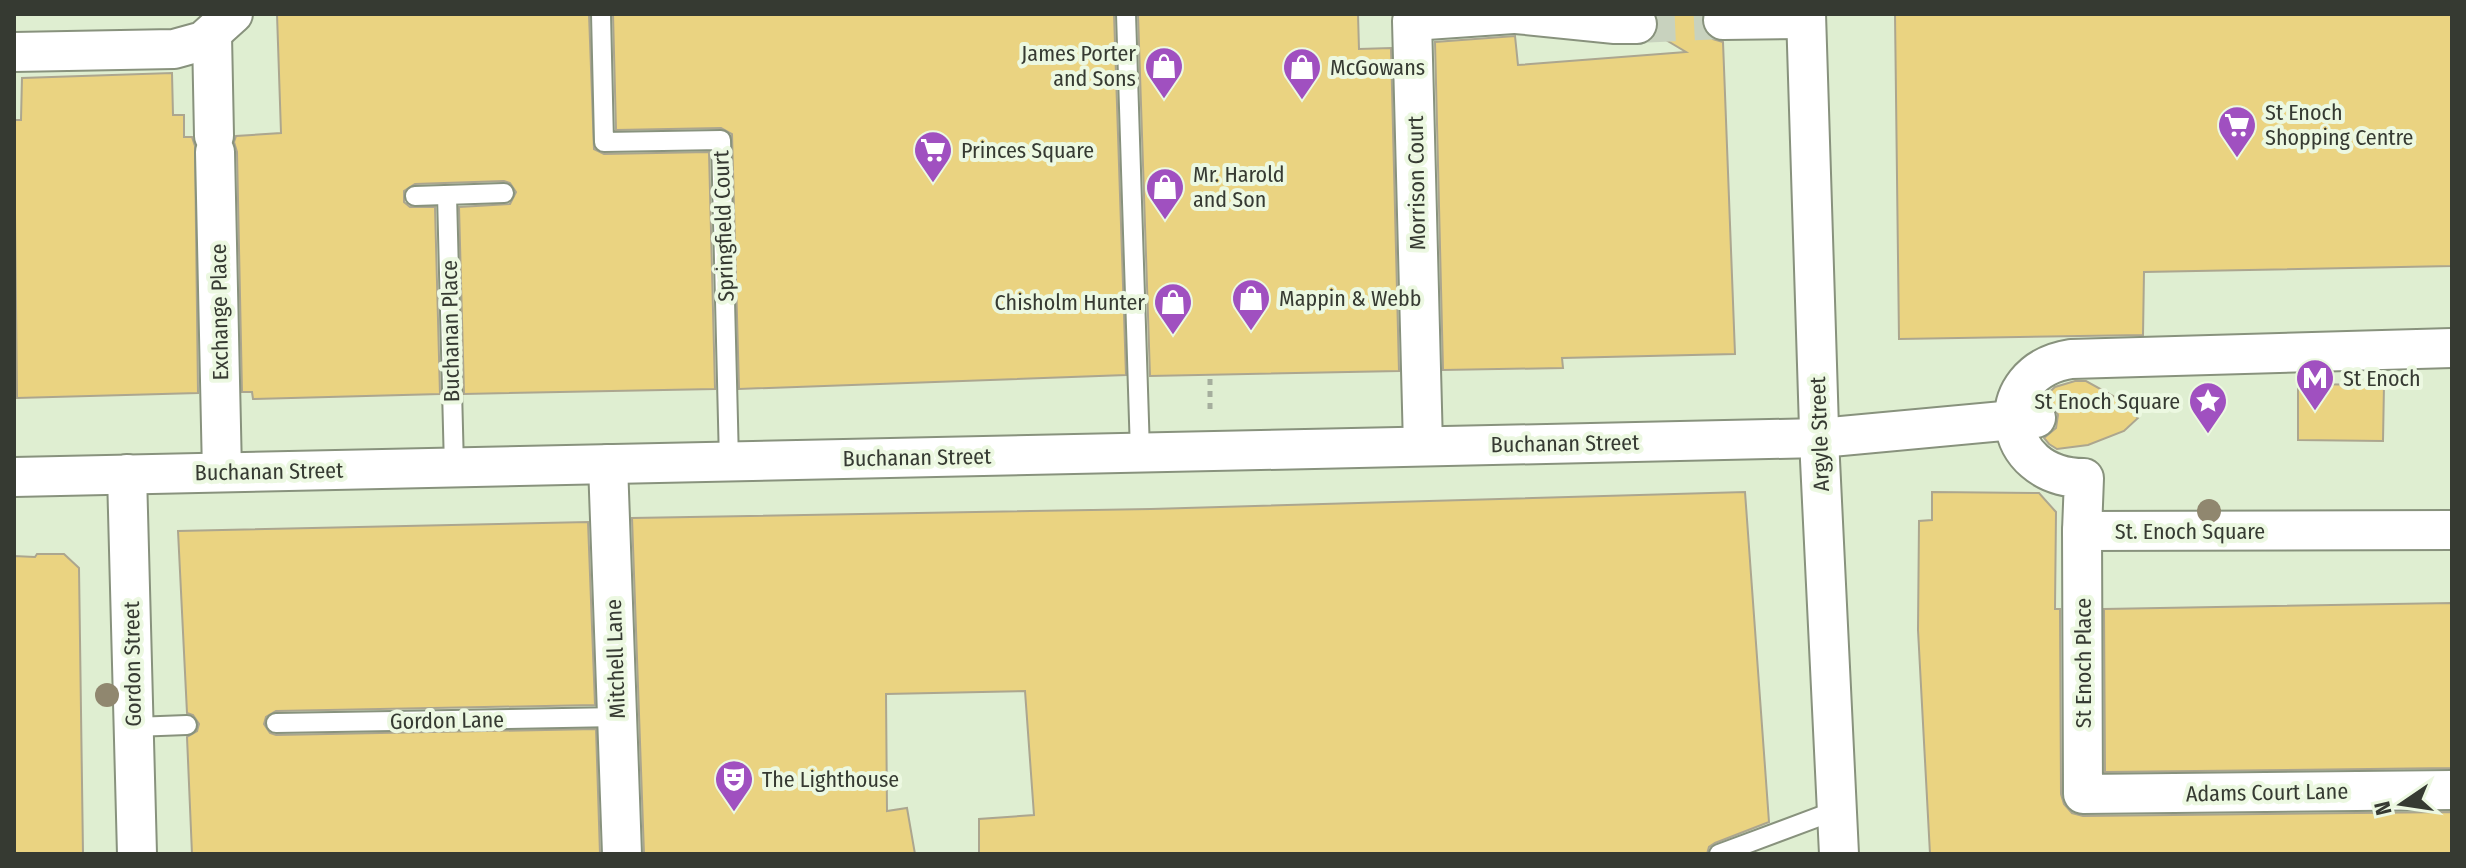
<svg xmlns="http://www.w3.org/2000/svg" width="2466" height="868" font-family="'Fira Sans Condensed',sans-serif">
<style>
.built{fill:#dfeed1}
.building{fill:#ead381;stroke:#aca68f;stroke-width:2}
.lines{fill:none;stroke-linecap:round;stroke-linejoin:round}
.street-tunnel{stroke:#c8d2be;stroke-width:38;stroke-dasharray:38 19;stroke-linecap:butt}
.lane-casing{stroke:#88927d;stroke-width:22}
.street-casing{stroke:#88927d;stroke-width:42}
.path{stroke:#a5ae9d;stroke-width:5;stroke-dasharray:6 6;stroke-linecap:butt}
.lane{stroke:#fff;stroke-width:18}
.street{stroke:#fff;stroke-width:38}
.tree{fill:#90876f}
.labels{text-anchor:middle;stroke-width:8;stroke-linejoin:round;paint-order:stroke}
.poi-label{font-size:22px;fill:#363a32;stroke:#ecf8e1;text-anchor:start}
.street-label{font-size:22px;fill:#363a32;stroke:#ecf8e1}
</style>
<rect width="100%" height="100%" fill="#ecf8e1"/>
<rect class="built" x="14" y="14" width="2438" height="840"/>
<g class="building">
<path d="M277 14H589L594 149 604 154 709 152 715 389 464 394 459 207 510 204 516 192 510 183 504 181 415 184 404 191V202L410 207H435L440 394 253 399 252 392H242L237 152 234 142 236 136 281 133Z"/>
<path d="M613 14H1114L1126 375 739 389 732 134 721 128 616 130Z"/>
<path d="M1138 14H1358L1359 49 1391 48 1399 371 1150 376Z"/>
<path d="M1656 14H1702L1701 21 1705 32 1713 39 1723 42 1735 354 1562 358 1563 368 1443 370 1435 42 1515 36 1518 65 1686 52 1656 34 1659 23Z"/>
<path d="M1895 14H2452V266L2144 272 2143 335 1899 339Z"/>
<path d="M172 73 173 115H184V137H192L195 146 198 393 17 398 14 120H21L22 78Z"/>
<path d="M2075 381H2086L2124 402 2138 418 2124 431 2088 445 2057 449 2049 444 2044 438 2056 428 2058 415 2053 405 2043 398 2055 387Z"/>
<path d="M2298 384 2384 385 2383 441 2298 440Z"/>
<path d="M1745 492 1769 822 1715 843 1709 847 1707 854H979V819L1034 815 1025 691 886 694 887 811 907 808 915 854H644L632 518 1151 509Z"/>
<path d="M1932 492 2039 493 2056 512 2055 609H2060L2061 794 2064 804 2072 813 2083 816 2452 812V854H1930L1918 630 1919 521 1932 520Z"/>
<path d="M588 522 595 705 276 711 266 717 264 724 270 733 276 735 596 729 600 854H192L187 737 197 731 199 724 193 715 187 713 178 531Z"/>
<path d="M37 554H64L79 568 83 854H14V556L35 557Z"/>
<path d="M2452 603V768L2105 772 2104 609Z"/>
</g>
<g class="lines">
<path class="street-tunnel" d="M1637 24 1723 20"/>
<defs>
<g id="lane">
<path d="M601 14 604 142 721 140 729 461"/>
<path d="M1126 14 1140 452"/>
<path d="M447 195 454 467"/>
<path d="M415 196 504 193"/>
<path d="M276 723 618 717"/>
<path d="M134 727 187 725"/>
<path d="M1719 854 1837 810"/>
</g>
<g id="street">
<path d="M1516 14 1615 24H1637"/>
<path d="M1806 14 1820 460 1839 854"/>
<path d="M1723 20 1806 19"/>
<path d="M212 35 214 136"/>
<path d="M14 52 174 49 203 41 233 14"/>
<path d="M215 152 222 472"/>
<path d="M2452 348 2071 359C1988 372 1999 478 2084 478L2082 531 2452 530"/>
<path d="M1423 446 1412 21 1513 14"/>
<path d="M608 464 622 854"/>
<path d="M127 474 137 854"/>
<path d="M14 477 1820 438 2036 418"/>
<path d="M2082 531 2083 794 2452 790"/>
</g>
</defs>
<use href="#lane" class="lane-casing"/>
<use href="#street" class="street-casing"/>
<path class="path" d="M1210 409V373"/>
<use href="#lane" class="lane"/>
<use href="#street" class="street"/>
</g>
<g class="tree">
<circle cx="2209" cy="511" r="12"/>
<circle cx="107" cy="695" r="12"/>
</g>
<defs>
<symbol id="shop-pin" viewBox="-11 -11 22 30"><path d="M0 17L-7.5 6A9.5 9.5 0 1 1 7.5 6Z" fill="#a050c0" stroke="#ecf8e1"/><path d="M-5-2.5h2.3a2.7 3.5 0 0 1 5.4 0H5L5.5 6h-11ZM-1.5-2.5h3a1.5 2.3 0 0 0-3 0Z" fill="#fff"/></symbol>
<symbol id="supermarket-pin" viewBox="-11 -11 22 30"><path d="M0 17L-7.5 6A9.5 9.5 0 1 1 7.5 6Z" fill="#a050c0" stroke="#ecf8e1"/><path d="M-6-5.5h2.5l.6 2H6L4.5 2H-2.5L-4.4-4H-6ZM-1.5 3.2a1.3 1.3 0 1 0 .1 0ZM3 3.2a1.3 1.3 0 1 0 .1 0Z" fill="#fff"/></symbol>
<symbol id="metro-pin" viewBox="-11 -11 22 30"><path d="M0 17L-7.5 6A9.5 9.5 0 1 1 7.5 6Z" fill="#a050c0" stroke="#ecf8e1"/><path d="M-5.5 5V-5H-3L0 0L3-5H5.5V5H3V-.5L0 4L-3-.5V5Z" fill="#fff"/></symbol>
<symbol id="sight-pin" viewBox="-11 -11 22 30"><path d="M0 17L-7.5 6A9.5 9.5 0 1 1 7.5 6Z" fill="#a050c0" stroke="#ecf8e1"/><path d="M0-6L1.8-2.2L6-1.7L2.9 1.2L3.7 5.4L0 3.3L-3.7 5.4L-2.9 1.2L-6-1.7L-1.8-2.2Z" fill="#fff"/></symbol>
<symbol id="theatre-pin" viewBox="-11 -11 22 30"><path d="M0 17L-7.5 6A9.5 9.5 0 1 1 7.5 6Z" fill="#a050c0" stroke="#ecf8e1"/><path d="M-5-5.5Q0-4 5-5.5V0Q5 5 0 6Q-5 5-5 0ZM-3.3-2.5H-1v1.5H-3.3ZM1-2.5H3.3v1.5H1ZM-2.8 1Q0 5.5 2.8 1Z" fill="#fff"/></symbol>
</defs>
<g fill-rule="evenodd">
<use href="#shop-pin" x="1142" y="44" width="44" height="60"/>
<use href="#shop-pin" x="1280" y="45" width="44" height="60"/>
<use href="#supermarket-pin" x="2215" y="103" width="44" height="60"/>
<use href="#supermarket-pin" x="911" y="128" width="44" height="60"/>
<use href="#shop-pin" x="1143" y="165" width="44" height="60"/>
<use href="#shop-pin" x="1229" y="276" width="44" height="60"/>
<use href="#shop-pin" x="1151" y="280" width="44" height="60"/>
<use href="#metro-pin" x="2293" y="356" width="44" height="60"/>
<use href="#sight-pin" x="2186" y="379" width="44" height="60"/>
<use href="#theatre-pin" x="712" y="757" width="44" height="60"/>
</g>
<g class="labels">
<g class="poi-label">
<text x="1136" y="61" text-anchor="end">James Porter<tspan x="1136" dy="25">and Sons</tspan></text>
<text x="1330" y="75">McGowans</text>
<text x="2265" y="120">St Enoch<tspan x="2265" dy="25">Shopping Centre</tspan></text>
<text x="961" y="158">Princes Square</text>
<text x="1193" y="182">Mr. Harold<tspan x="1193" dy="25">and Son</tspan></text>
<text x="1279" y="306">Mappin &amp; Webb</text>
<text x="1145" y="310" text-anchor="end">Chisholm Hunter</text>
<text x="2343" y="386">St Enoch</text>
<text x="2180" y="409" text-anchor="end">St Enoch Square</text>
<text x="762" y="787">The Lighthouse</text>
</g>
<g class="street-label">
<text transform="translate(1416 183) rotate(-91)" y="8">Morrison Court</text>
<text transform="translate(723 226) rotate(-92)" y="8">Springfield Court</text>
<text transform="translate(219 312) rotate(-91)" y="8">Exchange Place</text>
<text transform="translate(450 331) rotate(-91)" y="8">Buchanan Place</text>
<text transform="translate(1819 434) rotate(-92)" y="8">Argyle Street</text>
<text transform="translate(1565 443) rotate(-1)" y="8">Buchanan Street</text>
<text transform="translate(917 457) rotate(-1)" y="8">Buchanan Street</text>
<text transform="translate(269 471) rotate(-1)" y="8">Buchanan Street</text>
<text x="2190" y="539">St. Enoch Square</text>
<text transform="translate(615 659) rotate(-92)" y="8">Mitchell Lane</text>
<text transform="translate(2083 663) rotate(-90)" y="8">St Enoch Place</text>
<text transform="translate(132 664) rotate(-91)" y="8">Gordon Street</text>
<text transform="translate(447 720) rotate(-1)" y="8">Gordon Lane</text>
<text transform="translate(2267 792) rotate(-1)" y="8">Adams Court Lane</text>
</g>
</g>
<rect width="2466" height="868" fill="none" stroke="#363a32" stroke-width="32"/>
<g transform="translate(2402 804) rotate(257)" stroke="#ecf8e1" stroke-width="6" paint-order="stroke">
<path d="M0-6L14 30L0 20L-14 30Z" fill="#363a32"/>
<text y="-12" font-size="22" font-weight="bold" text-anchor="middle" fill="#363a32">N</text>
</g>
</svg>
